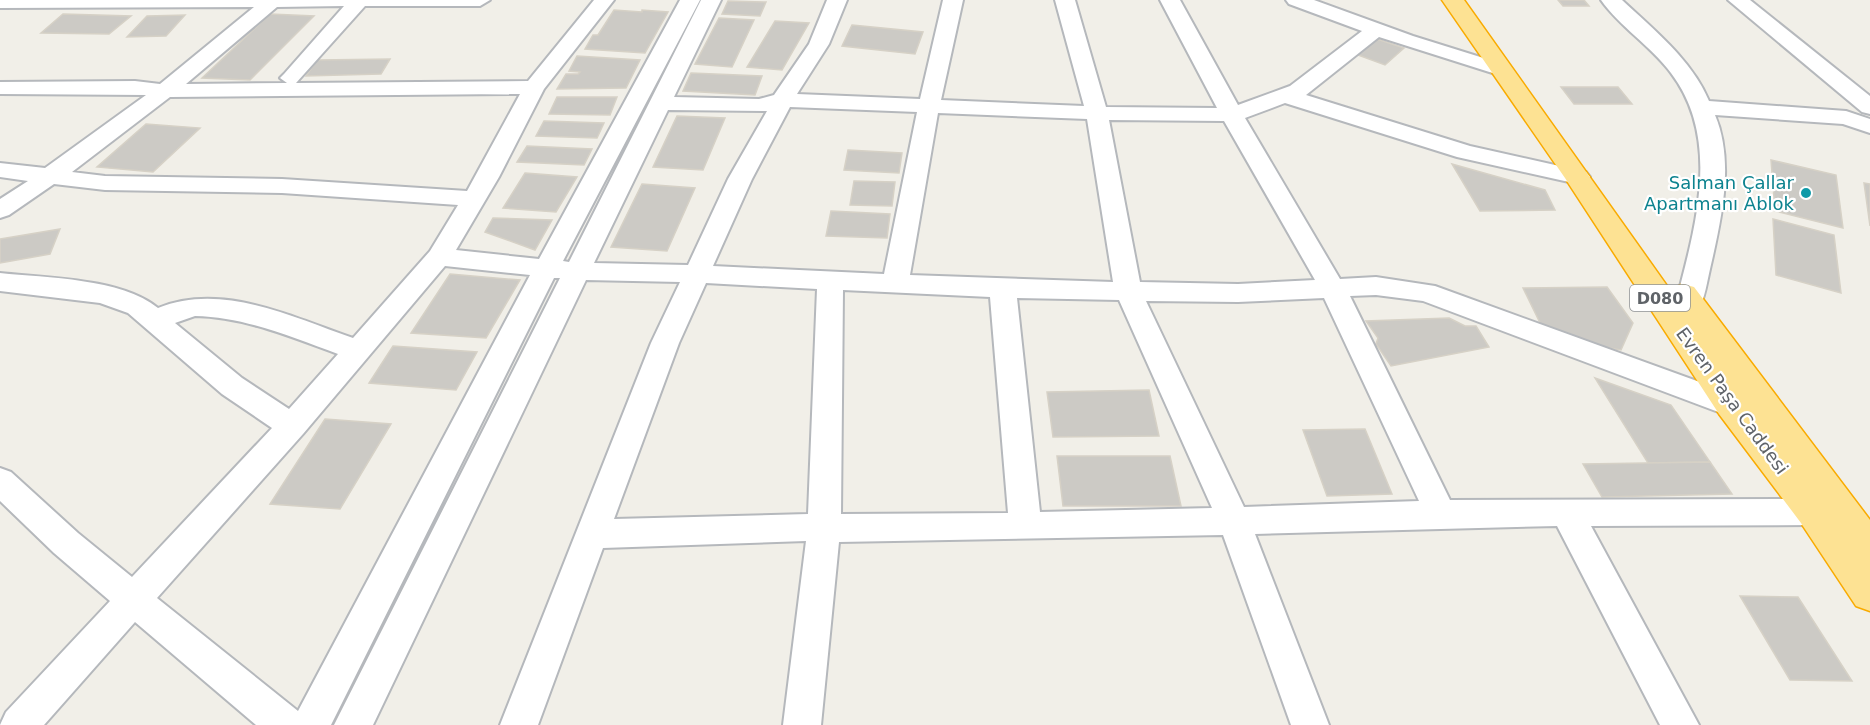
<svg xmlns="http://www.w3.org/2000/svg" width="1870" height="725" font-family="'DejaVu Sans',sans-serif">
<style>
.building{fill:#cccac5;stroke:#d6d1c6;stroke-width:1.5}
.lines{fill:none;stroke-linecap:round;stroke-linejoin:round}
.minor-casing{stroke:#b5b8bc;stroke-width:4}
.highway-casing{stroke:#f9ab00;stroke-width:3}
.minor{fill:#fff;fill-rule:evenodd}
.highway{fill:#fde293;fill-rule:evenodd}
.culture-dot{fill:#0f9aa8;stroke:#fff;stroke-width:2}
.labels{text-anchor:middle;stroke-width:4.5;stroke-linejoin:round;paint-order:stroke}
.shield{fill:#fff;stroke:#8f9295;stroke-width:1.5}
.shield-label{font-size:16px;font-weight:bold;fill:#5f6368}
.culture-label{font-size:18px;fill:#0d838f;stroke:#fff;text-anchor:end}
.street-label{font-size:18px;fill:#5f6368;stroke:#fff}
</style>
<rect width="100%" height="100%" fill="#f1efe8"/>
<g class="building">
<path d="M1558 0H1584L1589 6H1563Z"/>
<path d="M728 1 766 2 760 16 722 14Z"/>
<path d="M614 10 642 12V10L668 12 645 53 585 49 593 35H598Z"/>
<path d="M63 14 131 16 109 34 41 33Z"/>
<path d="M270 14 314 16 250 80 202 78Z"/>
<path d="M185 15 166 36 127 37 147 16Z"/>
<path d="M719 18 754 20 732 67 695 64Z"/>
<path d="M775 21 809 23 782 70 747 67Z"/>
<path d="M852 25 923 32 915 54 842 46Z"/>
<path d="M1377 39 1404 48 1385 65 1358 55Z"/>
<path d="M577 56 640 60 626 88 557 89 566 74H578L580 72 569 71Z"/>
<path d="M390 59 381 74 306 76 317 60Z"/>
<path d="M691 73 762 76 755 95 683 91Z"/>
<path d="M1561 87H1618L1632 104H1574Z"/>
<path d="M557 97H617L610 115 549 114Z"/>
<path d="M677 116 725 118 703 170 653 167Z"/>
<path d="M544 121 604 123 597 138 536 136Z"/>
<path d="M146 124 200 128 153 172 97 167Z"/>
<path d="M527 146 592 149 584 165 517 162Z"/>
<path d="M848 150 902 153 899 173 844 170Z"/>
<path d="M1771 160 1836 175 1843 228 1775 211Z"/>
<path d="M1452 164 1545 190 1555 210 1480 211Z"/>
<path d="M525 173 577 177 556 212 503 208Z"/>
<path d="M854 181 895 182 892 206 850 205Z"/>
<path d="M1864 183 1870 184V226Z"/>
<path d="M642 184 695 188 667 251 611 247Z"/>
<path d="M831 211 890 214 887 238 826 236Z"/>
<path d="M493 218 552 220 535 250 485 232Z"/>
<path d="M1773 219 1834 235 1841 293 1776 275Z"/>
<path d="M60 229 50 254 0 263V239Z"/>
<path d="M450 274 520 280 486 338 411 333Z"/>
<path d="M1607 287 1633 323 1621 350 1598 346 1541 325 1523 288Z"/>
<path d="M1449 318 1465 326H1476L1489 347 1391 366 1376 344 1378 338 1366 321Z"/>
<path d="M393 346 477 352 456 390 369 383Z"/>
<path d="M1595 378 1671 405 1710 462 1648 463Z"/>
<path d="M1149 390 1159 436 1053 437 1047 392Z"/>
<path d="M325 419 391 424 340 509 270 504Z"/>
<path d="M1365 429 1392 494 1327 496 1303 430Z"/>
<path d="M1057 456H1170L1181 506H1063Z"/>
<path d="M1710 462 1732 494 1602 497 1583 464Z"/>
<path d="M1740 596 1798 597 1852 681 1790 680Z"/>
</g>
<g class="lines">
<defs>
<g id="minor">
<path d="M0 0H490L480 6H365L296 83 528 81 594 0H614L544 89 499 177 456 250 539 259 680 0H700L563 261 569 262 701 0H721L674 97 759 99 774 95 809 44 827 0H847L829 44 797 94 920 99 943 0H963L941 100 1084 106 1055 0H1075L1106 107 1217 108 1160 0H1180L1238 105 1290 86 1362 31 1289 4 1286 0H1314L1413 36 1509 66 1512 70 1509 74 1502 76 1379 37 1306 95 1470 146 1586 172 1590 177 1586 182 1578 184 1457 157 1285 103 1245 118 1340 279 1376 277 1435 286 1741 397 1746 405 1741 413 1731 416 1721 413 1423 301 1376 295 1350 296 1450 500 1814 499 1825 502 1830 512 1825 522 1814 525 1591 526 1699 725H1660L1557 526 1255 534 1329 725H1291L1223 535 839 542 821 725H783L806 541 603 548 538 725H500L651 343 680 282 586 280 373 725H334L560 278H554L331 725H256L135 622 44 725H0L6 712 110 601 54 553 0 501V468L11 472 78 533 132 577 272 428 222 394 128 313 100 303 0 291V273C47 278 121 278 158 308 222 282 292 317 353 338L430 251 458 205 282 193 105 190 54 184 9 215 0 218V199L28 181 0 177V163L45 168 146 95 0 94V82L135 81 160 84 254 7 0 8ZM344 6 284 74 280 78 287 83 186 84 277 7ZM520 94 467 191 282 179 105 176 72 172 170 97ZM790 107 917 112 884 274 713 266 752 179ZM668 110 767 111 728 179 688 265 594 263ZM938 113 1087 119 1113 282 910 275ZM1109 120 1224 121 1315 280 1238 284 1140 282ZM445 266 530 275 298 711 157 598 303 434ZM706 283 817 289 808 514 614 519 679 343ZM843 290 990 297 1008 513 841 514ZM1017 298 1119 300 1212 508 1040 512ZM1324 298 1419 501 1244 507 1146 301 1238 302ZM195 316C245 317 291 337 338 354L289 409 242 378 175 323Z"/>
<path d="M1601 0H1622C1653 29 1692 60 1709 101L1846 111 1870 119V133L1843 124 1715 115C1735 162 1721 221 1710 269 1707 282 1705 297 1699 309L1689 311 1679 309 1676 302C1695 228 1722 140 1671 73 1651 46 1620 27 1601 0Z"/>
<path d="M1728 0H1750L1870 96V114L1862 112Z"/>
</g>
<path id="highway" d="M1442 0H1464L1670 290 1683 284 1694 287 1870 520V611L1856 606 1801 523 1719 414 1565 178Z"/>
</defs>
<use href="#minor" class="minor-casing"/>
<use href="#highway" class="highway-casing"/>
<use href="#minor" class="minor"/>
<use href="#highway" class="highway"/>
</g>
<circle class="culture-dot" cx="1806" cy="193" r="6"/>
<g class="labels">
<rect class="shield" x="1630" y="285" width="60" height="26" rx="4.5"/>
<g class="shield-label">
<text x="1660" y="304">D080</text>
</g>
<g class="culture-label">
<text x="1794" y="189">Salman Çallar<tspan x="1794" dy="21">Apartmanı Ablok</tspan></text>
</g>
<g class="street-label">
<text transform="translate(1732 401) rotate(54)" y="6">Evren Paşa Caddesi</text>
</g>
</g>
</svg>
